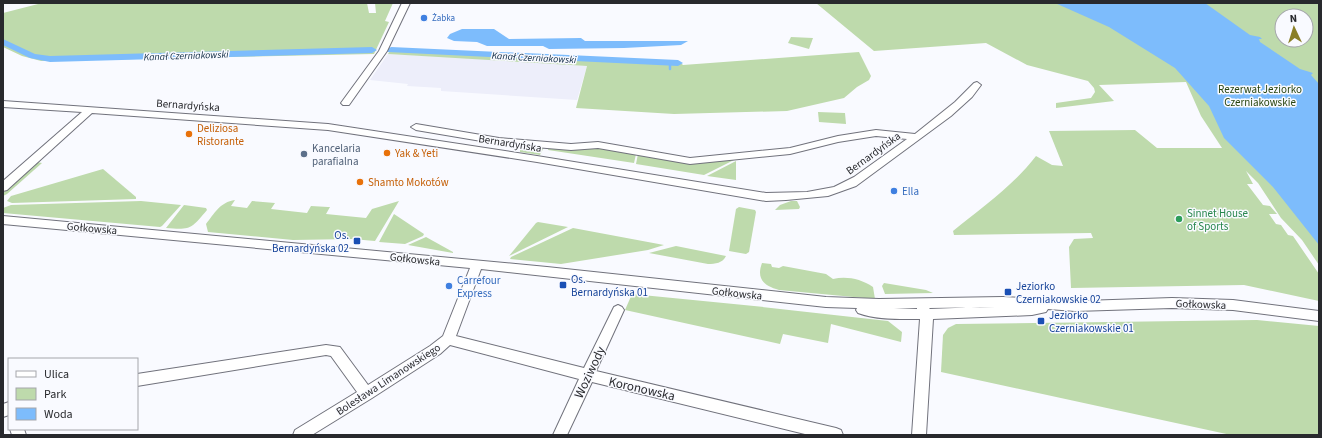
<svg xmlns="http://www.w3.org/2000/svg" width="1322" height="438" font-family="'Source Sans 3',sans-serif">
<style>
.built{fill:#edeefa}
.green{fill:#bedaac;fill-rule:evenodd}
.water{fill:#7dbcfc}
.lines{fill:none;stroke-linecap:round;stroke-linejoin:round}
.stream{stroke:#7dbcfc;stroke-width:2.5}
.canal{fill:#7dbcfc;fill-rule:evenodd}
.minor-casing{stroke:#71727c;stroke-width:2}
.minor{fill:#fff;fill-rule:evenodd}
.shop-dot{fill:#3f7fe0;stroke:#f9faff;stroke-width:1.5}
.food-dot{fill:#e8710a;stroke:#f9faff;stroke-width:1.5}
.service-dot{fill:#5c6f8a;stroke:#f9faff;stroke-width:1.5}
.leisure-dot{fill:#2e9e5b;stroke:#f9faff;stroke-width:1.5}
.transit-dot{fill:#1a4fb4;stroke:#f9faff;stroke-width:1.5}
.labels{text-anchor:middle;stroke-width:3;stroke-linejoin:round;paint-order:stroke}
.far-shop-label{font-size:9px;fill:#366cbe;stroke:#f9faff;text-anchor:start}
.far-water-label{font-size:10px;font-style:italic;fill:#102b44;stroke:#f9faff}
.park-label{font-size:11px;fill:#284510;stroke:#f9faff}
.street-label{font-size:11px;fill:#28292d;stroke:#f9faff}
.food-label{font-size:11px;fill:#c56008;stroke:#f9faff;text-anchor:start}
.service-label{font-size:11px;fill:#4e5e75;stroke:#f9faff;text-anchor:start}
.shop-label{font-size:11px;fill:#366cbe;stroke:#f9faff;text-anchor:start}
.leisure-label{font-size:11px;fill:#27864d;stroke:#f9faff;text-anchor:start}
.transit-label{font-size:11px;fill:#164399;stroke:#f9faff;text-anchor:start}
.near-street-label{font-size:13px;fill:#28292d;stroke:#f9faff}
</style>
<rect width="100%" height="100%" fill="#f9faff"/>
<path class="built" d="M388 54 487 59 587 66 577 100 441 91V88L407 86 408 84 370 80Z"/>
<g class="green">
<path d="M42 3H367L369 13H376L375 3H393L385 21 389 22 374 54 41 61 22 56 3 47V13Z"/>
<path d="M816 3H1319V265L1302 240 1281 218 1258 183 1246 171 1253 184H1247L1263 205 1270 206 1277 214H1269L1276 224 1281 225 1288 235 1293 236 1319 274V301L1244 285 1071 288 1069 247 1074 239 1093 238 1091 233 954 235 953 231C981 208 1014 185 1036 156L1052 165 1063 166 1049 131 1135 130 1157 148H1222L1201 116 1186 82 1099 85 1114 101 1056 108V103L1091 98 1095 92 1094 88 1088 81 1027 65 986 43 874 51ZM1282 16H1306V40H1282Z"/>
<path d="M791 37 813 38 809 49 788 43Z"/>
<path d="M391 48 680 62 683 65 859 52 871 76 869 80 857 87 844 98 787 111 674 114 576 108 587 66 388 54Z"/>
<path d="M818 112 845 113 846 124 819 122Z"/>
<path d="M525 145 544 147 540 155 520 152V148Z"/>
<path d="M587 146 636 154 634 163 548 150 549 147Z"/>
<path d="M638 154 674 161 736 159 704 175 636 164Z"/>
<path d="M736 161V180L707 176Z"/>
<path d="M37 162 42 163 7 194 3 196V193Z"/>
<path d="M103 169 136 197V199L12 203 7 201 11 196Z"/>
<path d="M235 200 231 206 247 208 252 201 275 203 271 209 307 213 311 206 328 207H330L326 214 366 218 372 209 399 201 375 241 352 239 293 240 208 232 206 224C214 214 220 202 235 200Z"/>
<path d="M141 201 181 205 162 226 160 227 3 213V208L11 205Z"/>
<path d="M791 201H797L800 207 799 209 775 210 780 205Z"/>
<path d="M184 205 206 208 207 210C191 229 191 230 166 228Z"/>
<path d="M739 207 755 210 756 212 749 252 746 254 729 251 736 209Z"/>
<path d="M394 214 424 234 423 236 405 244 379 242Z"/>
<path d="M538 222 568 227 509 256 536 223Z"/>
<path d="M573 228 664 245 648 250 561 264 510 259 511 257Z"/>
<path d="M426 237 453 252V253L408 245Z"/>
<path d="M676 246 726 256C723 263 715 264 708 264L649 253Z"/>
<path d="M762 263 771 264 772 267 779 268 783 266 826 274 833 279C847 276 861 279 873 287L875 299 779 290C764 286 756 279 762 263Z"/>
<path d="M884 283 926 290 933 293 885 294 882 286Z"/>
<path d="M632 294 754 306 888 321 902 332 901 342 831 324 828 343 783 334 780 344 625 310Z"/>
<path d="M1257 320 1319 326V435H1231L941 372 943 335 948 328 956 324Z"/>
</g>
<g class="water">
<path d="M1055 3H1205L1250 35 1260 37 1262 39H1259L1260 42 1300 69 1313 73 1311 75 1319 84V245L1273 187 1224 138 1209 106 1175 68 1109 27Z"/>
<path d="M462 29H494L509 39 581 38 585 41H688L681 45 624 48 549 49 543 46H487L477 42 454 41 447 38 450 34Z"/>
</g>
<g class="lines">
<path class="stream" d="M670 64V69"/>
<g class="canal">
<path d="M3 39 35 54 50 56 372 47 377 50 372 53 50 62 30 58 3 45Z"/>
<path d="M391 47 678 60 683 63 678 66 388 52 386 50Z"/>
</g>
<defs>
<g id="minor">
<path d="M402 3H410L387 51 349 105H343L341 103 379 51Z"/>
<path d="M977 82 981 85 972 97 951 116 856 186 828 196 786 200 766 201 537 162 328 130 92 113 7 190 3 191V181L82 112 3 107V101L328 124 537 156 766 193 807 192 834 187 854 177 907 139 876 136 838 142 790 154 690 164 598 148 571 150 499 144 416 130 411 127 416 124 499 138 571 144 598 142 690 158 790 148 838 136 876 130 915 134 955 102 974 83Z"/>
<path d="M3 216 547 267 826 297 879 299 1003 297 1083 301 1172 298 1233 300 1319 311V321L1233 310 1172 308 1075 311 1048 309 1046 312 1032 315 933 319 926 435H912L920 319C900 319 877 320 858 313L856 310 857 308 826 307 481 269 456 336 584 368 614 307 618 305 622 307 624 310 596 371 836 428 841 430 843 435H809L592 382 567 435H553L579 379 450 345 440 354 372 398 312 435H293L295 430 357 392 331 356 326 355 137 386V374L326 345 340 347 368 385 430 346 443 336 470 268 3 224ZM980 307 930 309 929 308 996 307ZM917 308V309H894Z"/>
<path d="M9 402V415L3 417V404Z"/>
<path d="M10 429H24L26 435H12Z"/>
</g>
</defs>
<use href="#minor" class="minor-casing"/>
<use href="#minor" class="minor"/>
</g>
<g class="shop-dot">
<circle cx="424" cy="18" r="4"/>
<circle cx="894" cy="191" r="4"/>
<circle cx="449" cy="286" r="4"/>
</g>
<g class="food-dot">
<circle cx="189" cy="134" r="4"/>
<circle cx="387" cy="153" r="4"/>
<circle cx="360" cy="182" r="4"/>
</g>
<circle class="service-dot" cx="304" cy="154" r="4"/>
<circle class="leisure-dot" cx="1179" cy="219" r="4"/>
<g class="transit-dot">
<rect x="353" y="237" width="8" height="8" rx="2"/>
<rect x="559" y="281" width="8" height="8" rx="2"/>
<rect x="1004" y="288" width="8" height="8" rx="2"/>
<rect x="1037" y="317" width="8" height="8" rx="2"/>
</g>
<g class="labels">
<g class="far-shop-label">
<text x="432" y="21">Żabka</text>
</g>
<g class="far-water-label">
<text transform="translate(186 55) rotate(-2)" y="4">Kanał Czerniakowski</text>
<text transform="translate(534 57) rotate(3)" y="4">Kanał Czerniakowski</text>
</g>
<g class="park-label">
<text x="1260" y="93">Rezerwat Jeziorko<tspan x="1260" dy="13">Czerniakowskie</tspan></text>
</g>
<g class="street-label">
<text transform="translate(188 105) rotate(4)" y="4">Bernardyńska</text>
<text transform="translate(510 143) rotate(9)" y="4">Bernardyńska</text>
<text transform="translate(873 153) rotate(-36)" y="4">Bernardyńska</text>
<text transform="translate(92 228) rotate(5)" y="4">Gołkowska</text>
<text transform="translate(415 259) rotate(6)" y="4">Gołkowska</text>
<text transform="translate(737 293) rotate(6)" y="4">Gołkowska</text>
<text transform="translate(1201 304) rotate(2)" y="4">Gołkowska</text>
<text transform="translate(388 379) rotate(-33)" y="4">Bolesława Limanowskiego</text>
</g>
<g class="food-label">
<text x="197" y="132">Deliziosa<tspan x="197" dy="13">Ristorante</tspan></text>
<text x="395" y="157">Yak &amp; Yeti</text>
<text x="368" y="186">Shamto Mokotów</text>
</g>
<g class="service-label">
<text x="312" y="152">Kancelaria<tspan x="312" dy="13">parafialna</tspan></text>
</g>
<g class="shop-label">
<text x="902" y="195">Ella</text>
<text x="457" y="284">Carrefour<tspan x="457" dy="13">Express</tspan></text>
</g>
<g class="leisure-label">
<text x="1187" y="217">Sinnet House<tspan x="1187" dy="13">of Sports</tspan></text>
</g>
<g class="transit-label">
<text x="349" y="239" text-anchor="end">Os.<tspan x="349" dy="13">Bernardyńska 02</tspan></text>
<text x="571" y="283">Os.<tspan x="571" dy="13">Bernardyńska 01</tspan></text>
<text x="1016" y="290">Jeziorko<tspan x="1016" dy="13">Czerniakowskie 02</tspan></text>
<text x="1049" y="319">Jeziorko<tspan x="1049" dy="13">Czerniakowskie 01</tspan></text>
</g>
<g class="near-street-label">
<text transform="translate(589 372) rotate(-65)" y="5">Woziwody</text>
<text transform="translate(642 388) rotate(13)" y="5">Koronowska</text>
</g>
</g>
<rect width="1322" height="438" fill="none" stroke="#28292d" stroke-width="8"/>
<rect x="8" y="358" width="130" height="72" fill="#f9faff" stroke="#a5a6ab"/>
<rect x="16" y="371" width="20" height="6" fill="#ffffff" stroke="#a5a6ab"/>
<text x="44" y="378" font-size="12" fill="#28292d">Ulica</text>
<rect x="16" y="388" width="20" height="12" fill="#bedaac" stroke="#a5a6ab"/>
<text x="44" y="398" font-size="12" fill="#28292d">Park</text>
<rect x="16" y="408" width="20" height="12" fill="#7dbcfc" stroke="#a5a6ab"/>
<text x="44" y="418" font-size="12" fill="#28292d">Woda</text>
<g transform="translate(1294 28) rotate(356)"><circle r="19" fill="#f9faff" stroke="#a5a6ab"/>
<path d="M0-3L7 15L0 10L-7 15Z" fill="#8a7f26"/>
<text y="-6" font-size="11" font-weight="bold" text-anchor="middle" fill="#28292d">N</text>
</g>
</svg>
